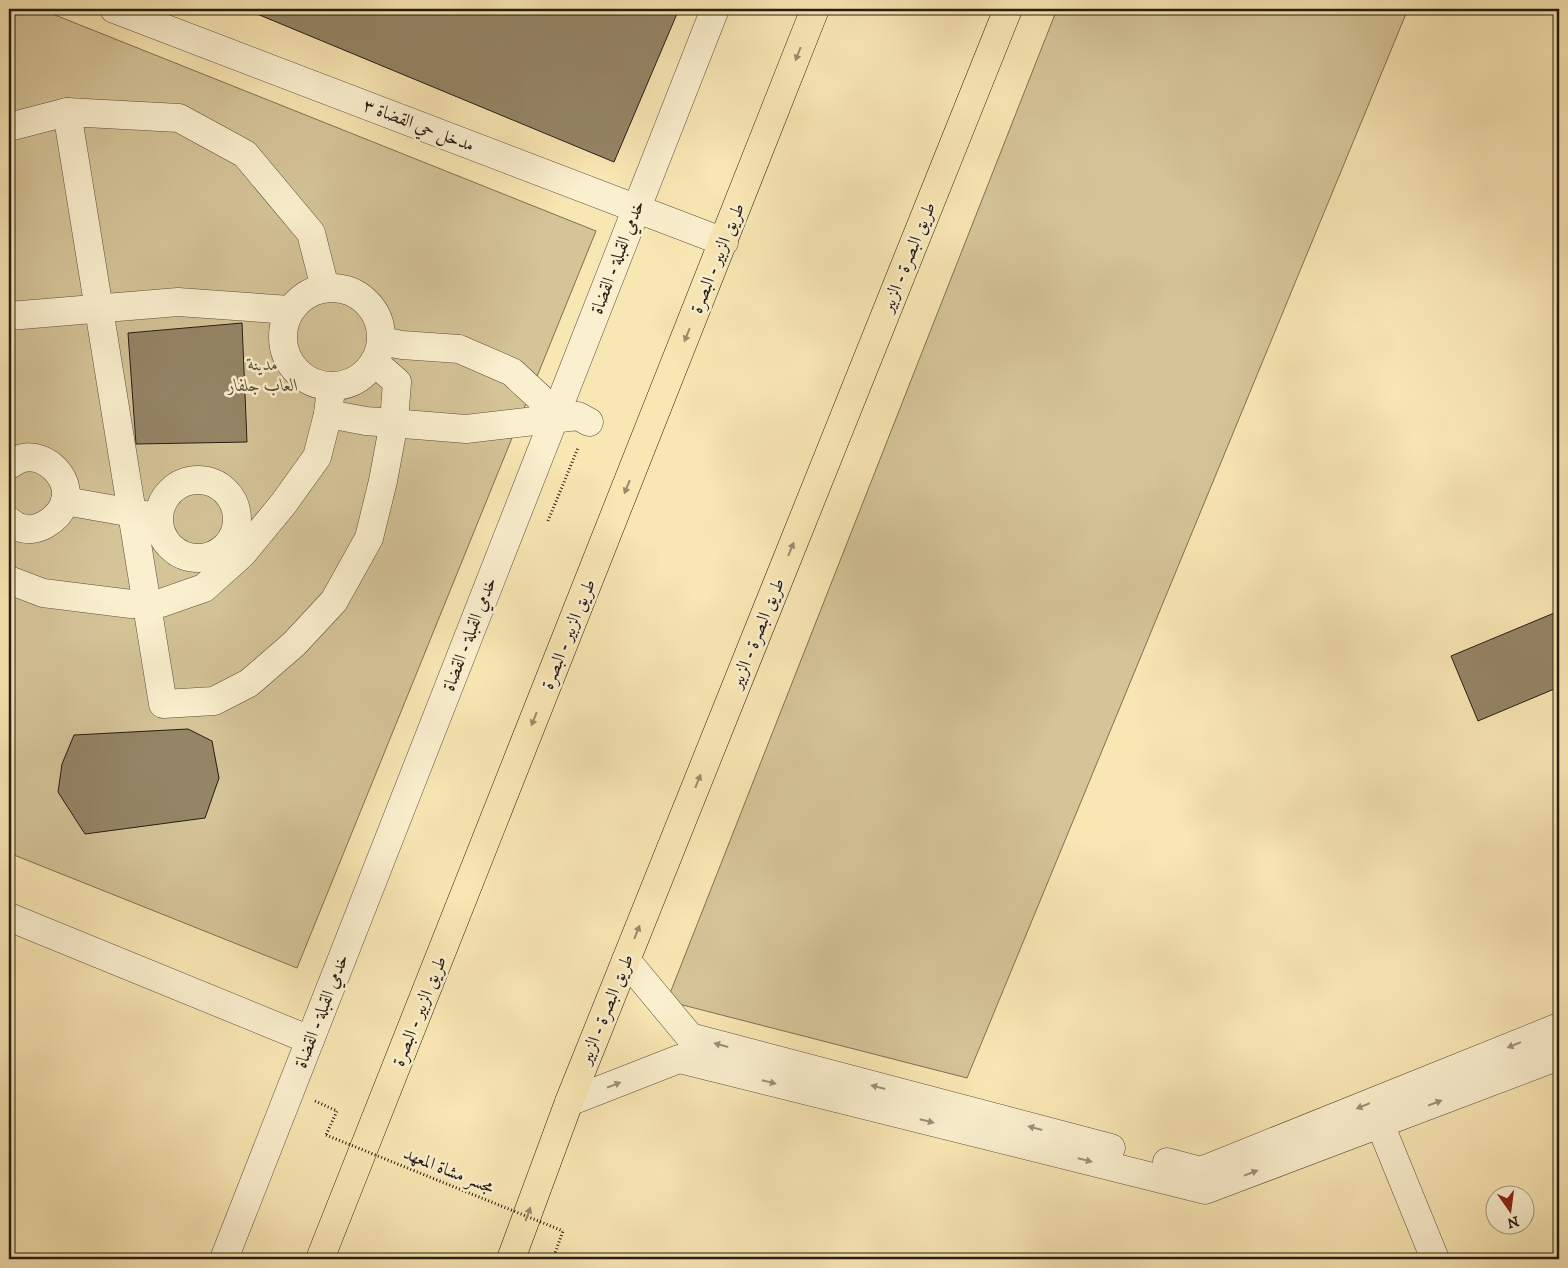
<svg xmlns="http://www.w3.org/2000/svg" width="1568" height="1268" font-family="'IM FELL DW Pica',Amiri,serif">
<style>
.green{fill:#d4c498;stroke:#7e7056}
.building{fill:#948566;stroke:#271c13}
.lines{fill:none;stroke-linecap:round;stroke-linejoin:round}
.minor-casing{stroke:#5b4e3b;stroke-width:29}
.highway-casing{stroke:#271c13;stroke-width:29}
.path{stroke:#271c13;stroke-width:3;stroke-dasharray:1 2.5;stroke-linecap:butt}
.minor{stroke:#faefce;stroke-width:28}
.highway{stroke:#f8e6b3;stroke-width:28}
.path-bridge{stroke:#271c13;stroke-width:3;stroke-dasharray:1 2.5;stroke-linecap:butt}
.oneway{fill:#9a8b6b}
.oneway2{fill:#9b907a}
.labels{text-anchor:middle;stroke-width:5;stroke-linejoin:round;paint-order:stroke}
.street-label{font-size:18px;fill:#271c13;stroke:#faefce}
.park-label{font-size:18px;font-style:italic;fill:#5b4e3b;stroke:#faefce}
</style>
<rect width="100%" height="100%" fill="#f8e6b3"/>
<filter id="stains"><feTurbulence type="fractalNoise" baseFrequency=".004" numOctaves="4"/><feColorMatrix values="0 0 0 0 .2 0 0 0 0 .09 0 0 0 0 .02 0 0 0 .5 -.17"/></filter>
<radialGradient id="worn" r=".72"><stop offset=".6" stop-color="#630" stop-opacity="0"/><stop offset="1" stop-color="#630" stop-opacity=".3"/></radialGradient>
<g class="green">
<path d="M9 9H40L596 231 297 968 9 853Z"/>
<path d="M1057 9H1408L967 1078 667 1001Z"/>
</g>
<g class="building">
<path d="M245 9H679L614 162Z"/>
<path d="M242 323 247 442 136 444 128 333Z"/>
<path d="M1559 611V687L1478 721 1451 656Z"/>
<path d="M188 729 212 741 219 778 205 818 85 834 58 792 62 764 74 735Z"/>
</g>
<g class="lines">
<defs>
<g id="minor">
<path d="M114 9 724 242"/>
<path d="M67 112 163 704 214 701 249 683 294 644 334 601 369 538 383 481 394 422 397 382 374 362"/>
<path d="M9 127 67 112 179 118 245 154 311 233 325 288"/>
<circle cx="332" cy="337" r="49"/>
<path d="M9 316 178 302 290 310"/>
<path d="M381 341 402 345 459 349 512 372 539 397 554 419"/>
<path d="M330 397 328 414 366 421 466 429 578 416 589 422"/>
<path d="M9 465C13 463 18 459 23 458 46 453 71 478 65 501 60 519 36 535 19 527 15 526 12 523 9 521"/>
<circle cx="198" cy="519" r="39"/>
<path d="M65 501 150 516"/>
<path d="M9 580 43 593 131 604 161 603 204 588 242 554 284 503 317 457 328 414"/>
<path d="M9 917 310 1040"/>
<path d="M626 960 690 1037 1111 1148"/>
<path d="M569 1102 679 1059 1205 1190 1559 1056"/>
<path d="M1380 1124 1435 1259"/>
<path d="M1167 1162 1201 1171 1559 1027"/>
<path d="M224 1259 715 9"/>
</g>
<g id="highway">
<path d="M320 1259 815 9"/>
<path d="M511 1259 569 1102 1008 9"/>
</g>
</defs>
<use href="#minor" class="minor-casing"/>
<use href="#highway" class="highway-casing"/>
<g class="path">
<path d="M548 521 578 448"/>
<path d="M315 1101 337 1111 326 1135"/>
<path d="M553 1259 563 1231"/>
</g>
<use href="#minor" class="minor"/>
<use href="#highway" class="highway"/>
<path class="path-bridge" d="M326 1135 563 1231"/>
</g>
<defs><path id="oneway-solid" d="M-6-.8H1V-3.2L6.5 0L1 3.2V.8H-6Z" transform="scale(1.25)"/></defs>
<g class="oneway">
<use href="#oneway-solid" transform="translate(798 54) rotate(111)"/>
<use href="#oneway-solid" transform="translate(687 335) rotate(112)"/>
<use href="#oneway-solid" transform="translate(627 487) rotate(112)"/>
<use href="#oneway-solid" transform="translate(791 549) rotate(-68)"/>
<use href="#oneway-solid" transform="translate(534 719) rotate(112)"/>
<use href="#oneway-solid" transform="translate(698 781) rotate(-68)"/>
<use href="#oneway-solid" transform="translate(637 932) rotate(-68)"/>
<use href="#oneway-solid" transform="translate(528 1214) rotate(-70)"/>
</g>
<g class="oneway2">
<use href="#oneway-solid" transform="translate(721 1045) rotate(-165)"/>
<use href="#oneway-solid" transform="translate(1514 1045) rotate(158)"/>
<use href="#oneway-solid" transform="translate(769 1082) rotate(14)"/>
<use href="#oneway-solid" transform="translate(614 1085) rotate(-21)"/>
<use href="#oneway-solid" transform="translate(878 1087) rotate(-165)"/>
<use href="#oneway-solid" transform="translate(1435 1103) rotate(-21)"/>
<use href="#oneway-solid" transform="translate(1363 1106) rotate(158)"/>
<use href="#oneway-solid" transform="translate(927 1121) rotate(14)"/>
<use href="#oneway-solid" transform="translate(1035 1128) rotate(-165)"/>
<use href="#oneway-solid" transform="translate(1085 1160) rotate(14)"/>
<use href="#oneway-solid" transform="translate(1251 1173) rotate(-21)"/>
</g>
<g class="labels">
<g class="street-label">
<text transform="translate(419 125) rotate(21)" y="6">مدخل حي القضاة ٣</text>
<text transform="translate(617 257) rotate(-69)" y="6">خدمي القبلة - القضاة</text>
<text transform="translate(908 257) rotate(-68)" y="6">طريق البصرة - الزبير</text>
<text transform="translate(717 258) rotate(-68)" y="6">طريق الزبير - البصرة</text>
<text transform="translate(757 633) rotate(-68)" y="6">طريق البصرة - الزبير</text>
<text transform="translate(469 634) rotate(-69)" y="6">خدمي القبلة - القضاة</text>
<text transform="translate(568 634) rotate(-68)" y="6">طريق الزبير - البصرة</text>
<text transform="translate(606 1009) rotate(-68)" y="6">طريق البصرة - الزبير</text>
<text transform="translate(321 1011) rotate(-69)" y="6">خدمي القبلة - القضاة</text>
<text transform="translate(419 1011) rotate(-68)" y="6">طريق الزبير - البصرة</text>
<text transform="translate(449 1170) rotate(22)" y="6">مجسر مشاة المعهد</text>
</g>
<g class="park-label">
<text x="263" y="370">مدينة<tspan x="263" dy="21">العاب جلفار</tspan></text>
</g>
</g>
<rect width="1568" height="1268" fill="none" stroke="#f8e6b3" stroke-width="30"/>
<rect x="10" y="10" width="1548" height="1248" fill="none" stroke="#271c13" stroke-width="2.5"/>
<rect x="15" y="15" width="1538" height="1238" fill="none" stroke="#271c13"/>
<g transform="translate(1510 1210) rotate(166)"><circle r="24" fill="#faefce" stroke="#a69b83"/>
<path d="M0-4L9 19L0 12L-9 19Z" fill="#8f2418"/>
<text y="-8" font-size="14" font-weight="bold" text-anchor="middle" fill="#271c13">N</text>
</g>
<rect width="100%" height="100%" filter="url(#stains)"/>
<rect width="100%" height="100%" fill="url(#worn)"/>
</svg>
